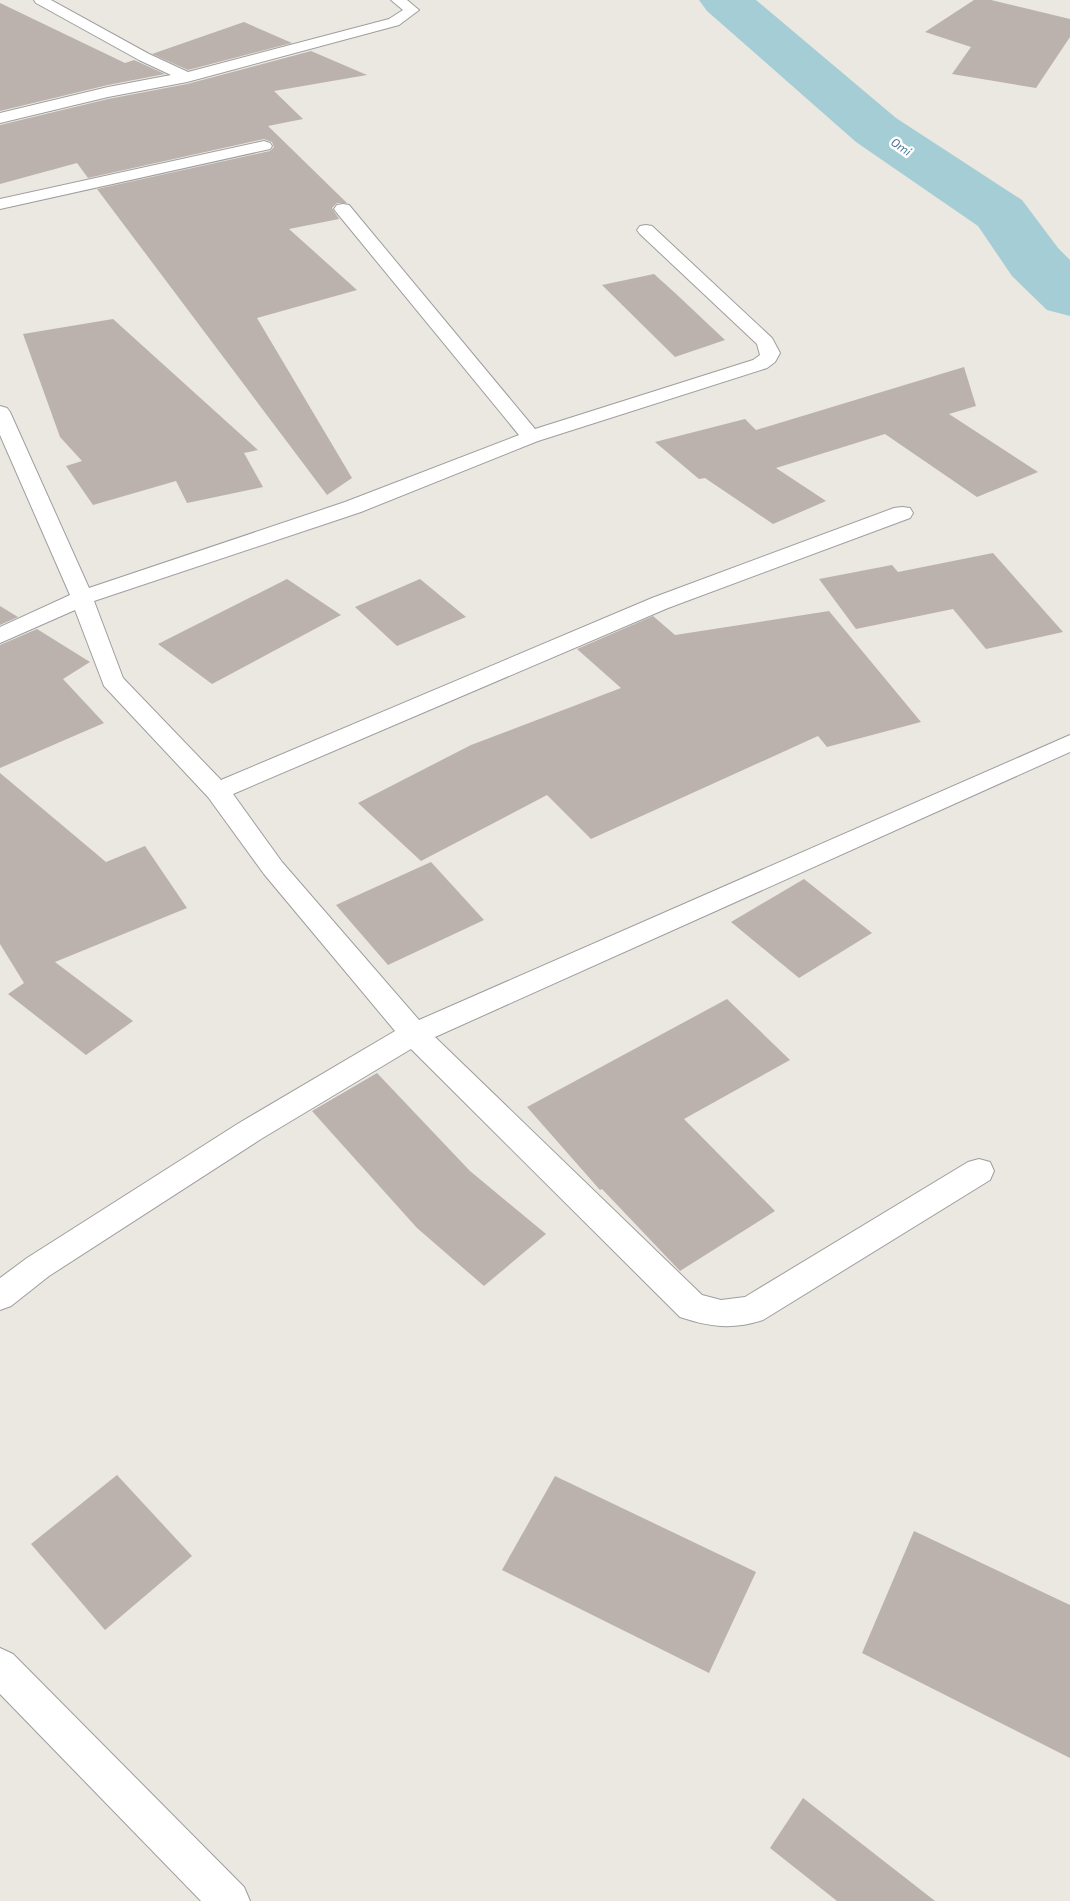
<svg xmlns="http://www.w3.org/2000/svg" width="1070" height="1901" font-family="'Exo 2',sans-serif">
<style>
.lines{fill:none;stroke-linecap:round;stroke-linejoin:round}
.river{fill:#a5cdd5;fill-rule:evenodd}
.building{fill:#bbb2ae}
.minor-casing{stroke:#9e9e9e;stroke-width:2}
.minor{fill:#fff;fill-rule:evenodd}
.labels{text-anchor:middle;stroke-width:5;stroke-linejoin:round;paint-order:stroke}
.far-water-label{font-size:12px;font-style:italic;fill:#4f7998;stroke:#fff}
</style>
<rect width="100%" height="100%" fill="#ebe7e1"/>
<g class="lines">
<path class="river" d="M699 0H756L896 118 1022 200 1058 248 1070 260V316L1047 310 1012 276 978 226 856 142 707 11Z"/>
</g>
<g class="building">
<path d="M974 0H991L1070 19V37L1036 88 952 74 971 47 925 32Z"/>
<path d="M0 3 125 63 134 60 165 74 108 85 0 111Z"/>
<path d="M244 22 292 43 188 70 152 54Z"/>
<path d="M311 51 367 75 274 91 303 119 268 126 347 203H337L332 208 339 219 289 229 357 290 257 318 352 478 327 495 97 189 270 151 274 147 272 142 264 139 88 178 77 163 0 184V125L108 99 187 84Z"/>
<path d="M654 274 674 292 725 340 675 357 602 285Z"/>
<path d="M113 319 258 450 244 453 263 487 187 503 176 481 93 505 66 466 82 461 60 437 23 334Z"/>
<path d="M964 367 976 406 949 414 1038 472 977 497 885 434 776 468 826 501 773 524 705 478 699 479 655 442 745 419 756 430Z"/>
<path d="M993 553 1063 632 986 649 953 609 856 629 819 579 892 565 898 572Z"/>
<path d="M287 579 341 615 212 684 158 644Z"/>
<path d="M420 579 466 617 397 646 355 607Z"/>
<path d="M0 606 18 617 0 625Z"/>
<path d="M829 611 921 722 827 747 818 736 591 839 547 795 421 861 358 803 471 745 621 688 577 649 653 616 675 635Z"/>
<path d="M37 629 90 662 63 679 104 723 0 768V645Z"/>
<path d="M0 773 106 862 145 846 187 908 55 962 133 1021 86 1055 8 994 24 983 0 944Z"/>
<path d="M431 862 484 920 388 965 336 905Z"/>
<path d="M804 879 872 933 799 978 731 922Z"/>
<path d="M727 999 790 1060 684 1119 775 1211 680 1271 602 1189 600 1190 527 1107Z"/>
<path d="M377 1073 470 1171 546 1234 484 1286 417 1228 312 1111Z"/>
<path d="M117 1475 192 1556 105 1630 31 1544Z"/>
<path d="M555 1476 756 1572 709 1673 502 1570Z"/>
<path d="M914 1531 1070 1605V1758L862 1653Z"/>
<path d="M803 1798 935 1901H837L770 1848Z"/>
</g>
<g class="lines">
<defs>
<g id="minor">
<path d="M34 0H51L149 54 188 72 389 19 403 10 391 0H407L419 10 399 25 187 82 108 97 0 123V113L108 87 171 75 139 60 36 3Z"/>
<path d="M264 141 270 143 272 146 270 149 0 209V199Z"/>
<path d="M343 204 349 205 535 429 753 360 760 355 757 344 640 234 637 230 640 226 646 225 652 226 772 338 780 353 775 362 767 368 538 441 361 512 94 601 123 678 221 780 652 598 894 508 902 507 910 508 913 513 910 518 668 608 233 794 282 862 419 1020 1070 735V752L435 1037 702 1295 721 1300 745 1297 968 1162 979 1159 990 1162 994 1171 990 1180 763 1320C732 1330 710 1327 680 1317L411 1049 261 1139 49 1276 11 1306 0 1310V1278L27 1258 239 1123 395 1031 264 874 208 797 104 686 75 610 0 643V627L70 595 0 435V406L7 408 10 412 89 588 345 502 519 435 337 213 334 209 337 205Z"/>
<path d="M0 1648 13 1654 244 1887 250 1901H201L0 1694Z"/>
</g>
</defs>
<use href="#minor" class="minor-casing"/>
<use href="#minor" class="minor"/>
</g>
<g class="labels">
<g class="far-water-label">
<text transform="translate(901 147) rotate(34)" y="4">Omi</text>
</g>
</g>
</svg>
